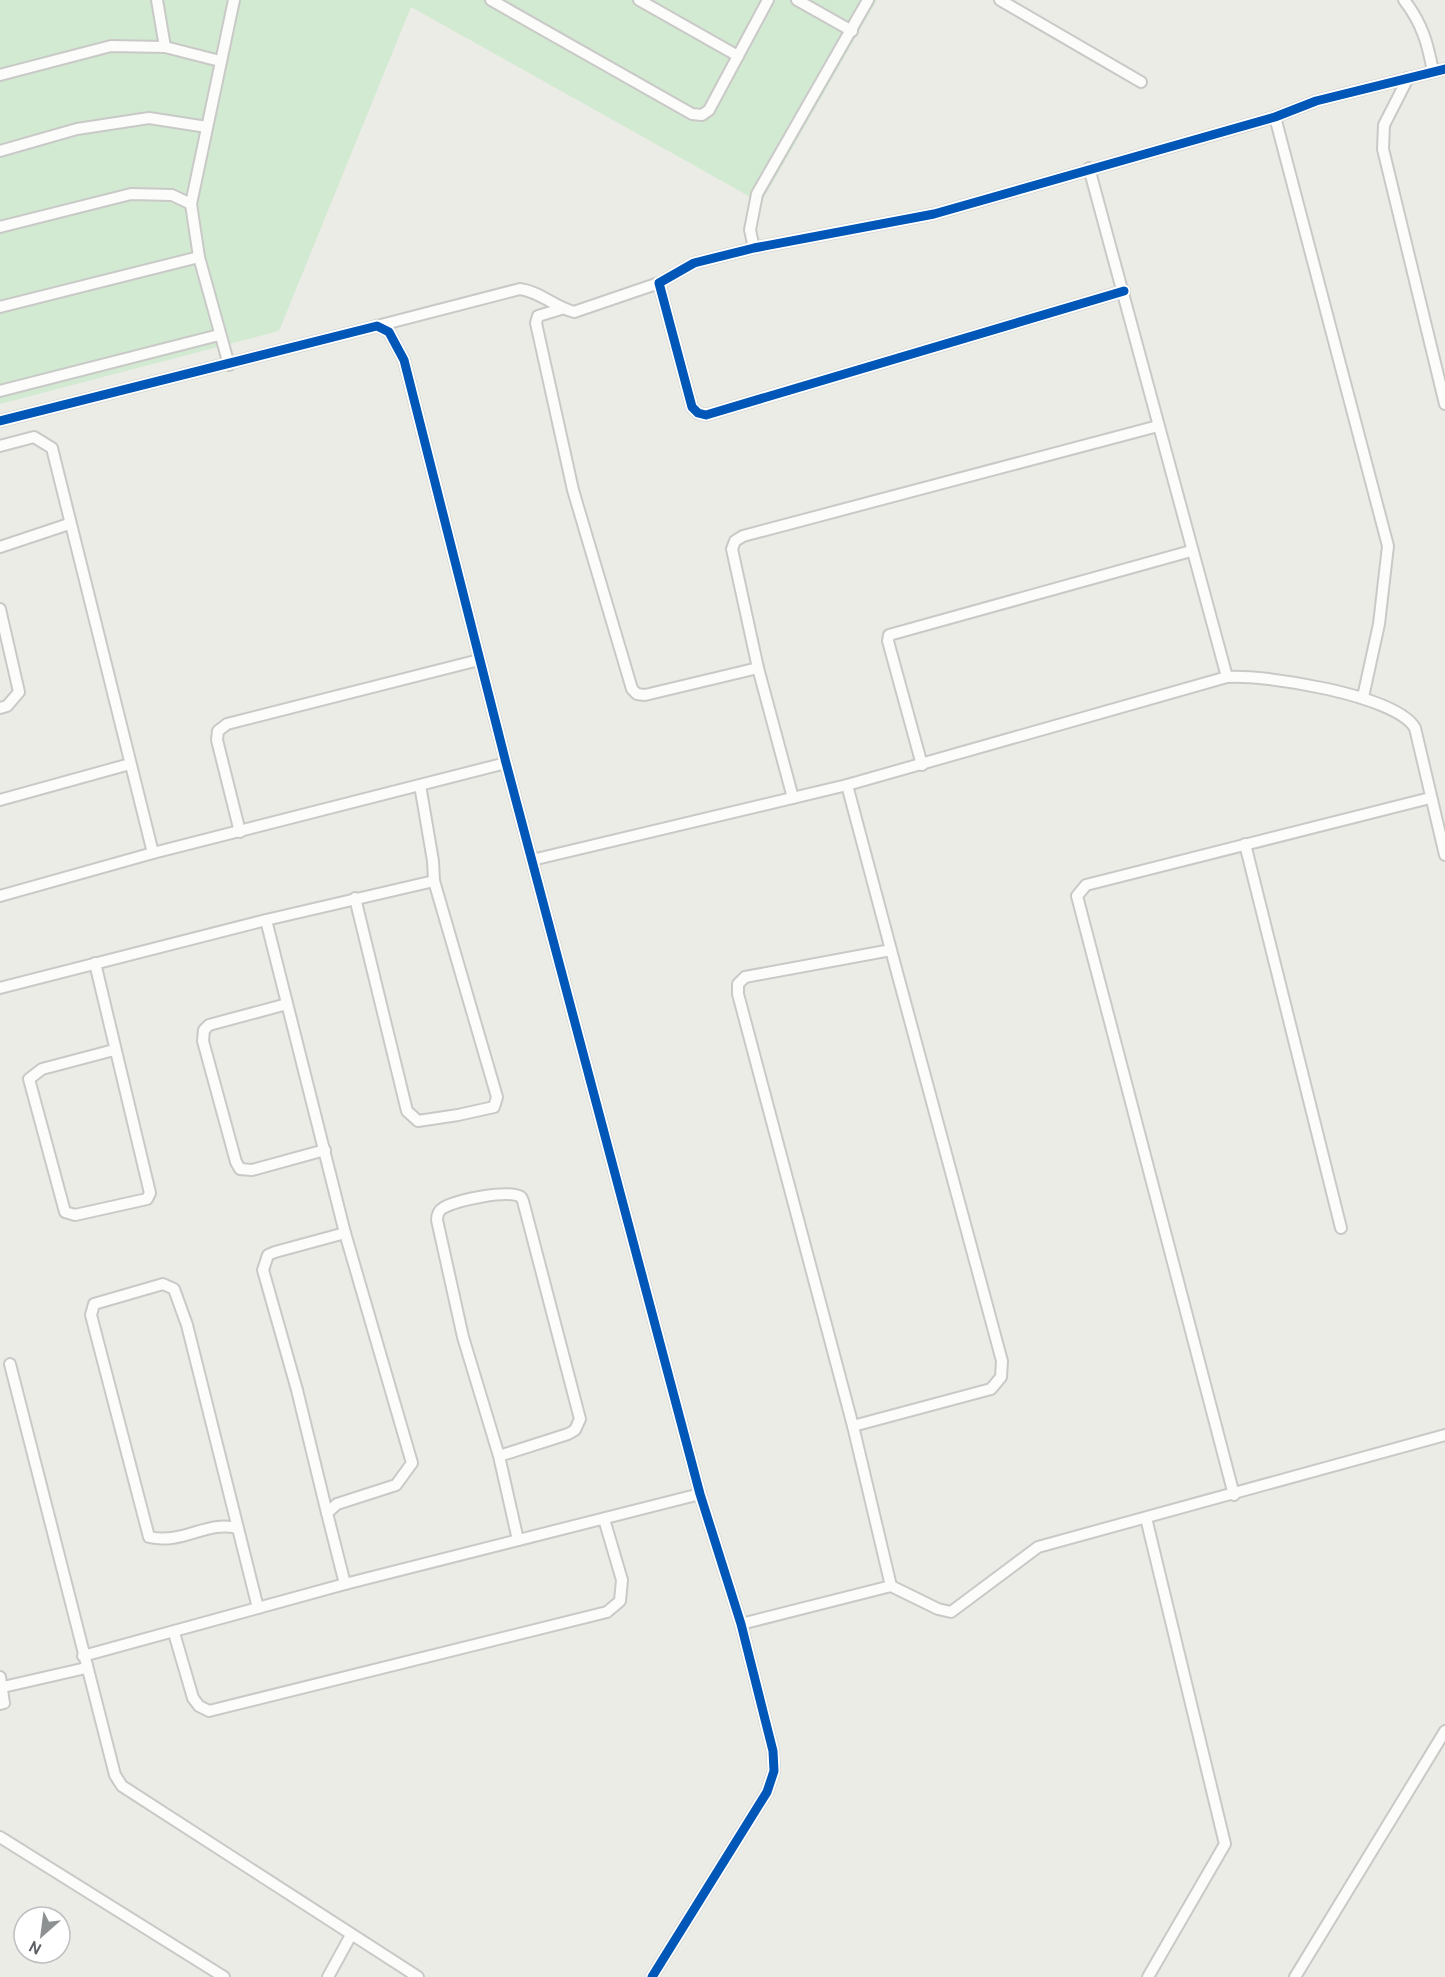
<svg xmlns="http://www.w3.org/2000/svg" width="1445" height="1977" font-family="Cabin,sans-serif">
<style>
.green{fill:#d3ead2}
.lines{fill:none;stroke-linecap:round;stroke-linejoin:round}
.minor-casing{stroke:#c9c9c7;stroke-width:14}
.minor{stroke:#fcfcfb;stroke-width:10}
.cycleway-casing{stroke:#fff;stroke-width:13}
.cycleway{stroke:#0057b8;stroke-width:9}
</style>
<rect width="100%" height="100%" fill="#ecece7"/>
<path class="green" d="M0 0H877L761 203 411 7 279 331 0 404Z"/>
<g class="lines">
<defs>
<g id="minor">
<path d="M157 0 165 47"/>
<path d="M491 0 692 114 702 115 709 110 768 0"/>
<path d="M639 0 738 56"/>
<path d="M797 0 852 31"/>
<path d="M1000 0 1141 82"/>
<path d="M1404 0C1422 23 1428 44 1433 72"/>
<path d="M0 75 111 46 165 47 220 61"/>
<path d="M1408 78 1384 125 1383 149 1445 404"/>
<path d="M1275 117 1388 546 1379 624 1363 697"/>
<path d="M0 151 77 129 149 118 207 127"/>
<path d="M0 227 131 194 172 195 191 204"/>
<path d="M754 248 750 230 757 194 868 0"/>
<path d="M1124 291 706 415 698 413 692 407 659 283 694 263 754 248 934 214 1275 117 1316 101 1445 69"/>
<path d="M0 307 199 257"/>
<path d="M561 309 538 316 536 323 573 490 632 689 637 694 645 695 758 668"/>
<path d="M377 326 520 289C541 292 554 307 574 312L659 283"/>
<path d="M229 365 199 257 191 204 234 0"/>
<path d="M0 391 219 335"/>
<path d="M0 421 377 326 389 332 404 360 506 763 700 1494 741 1624 773 1751 774 1771 767 1792 652 1977"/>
<path d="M0 446 34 437 52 448 153 853"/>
<path d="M0 547 69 524"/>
<path d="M0 609 19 692 7 706 0 708"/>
<path d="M1227 677C1263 674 1396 695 1415 728L1445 855"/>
<path d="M922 765 888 641 889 635 1191 551"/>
<path d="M793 798 758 668 732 549 735 541 743 536 1158 426"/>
<path d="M0 800 130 764"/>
<path d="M240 832 217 740 218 731 227 724 479 660"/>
<path d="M1245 844 1341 1228"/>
<path d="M532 860 847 785 1227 677 1089 168"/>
<path d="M0 896 153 853 506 763"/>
<path d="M355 898 407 1111 418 1121 458 1115 494 1107 497 1097 434 881"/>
<path d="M266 920 345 1233 412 1463 396 1485 337 1504 327 1513 345 1584"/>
<path d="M95 963 150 1193 147 1199 75 1215 65 1212 29 1079 42 1069 114 1050"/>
<path d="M0 988 266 920 434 881 433 861 420 785"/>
<path d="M287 1004 209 1025 204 1030 203 1041 236 1162 240 1169 252 1170 325 1150"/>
<path d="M10 1364 115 1775 122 1786 418 1977"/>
<path d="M853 1426 991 1389 1001 1377 1002 1361 891 950"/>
<path d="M499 1456 568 1434 575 1430 580 1419 523 1201 521 1197C508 1189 457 1200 443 1208 438 1211 437 1215 437 1220L463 1337 499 1456 518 1540"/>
<path d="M1234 1495 1077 896 1086 885 1430 798"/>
<path d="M327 1513 297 1390 263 1270 268 1255 275 1252 345 1233"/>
<path d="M1146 1518 1225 1844 1148 1977"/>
<path d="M237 1528C207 1520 183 1545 149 1537L91 1315 94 1304 163 1284 174 1289 187 1325 258 1608"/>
<path d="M891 1586 938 1609 951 1612 1038 1547 1445 1435"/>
<path d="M741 1624 891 1586 853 1426 738 994V984L745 977 891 950 847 785"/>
<path d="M174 1633 193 1698 199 1706 209 1711 607 1612 620 1601 622 1580 604 1519"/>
<path d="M83 1656 345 1584 700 1494"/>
<path d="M0 1677 4 1703 0 1704"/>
<path d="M3 1687 86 1668"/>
<path d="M0 1837 224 1977"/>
<path d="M328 1977 351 1935"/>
<path d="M1295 1977 1445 1731"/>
</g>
</defs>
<use href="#minor" class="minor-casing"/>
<use href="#minor" class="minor"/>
<defs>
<g id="cycleway">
<path d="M1124 291 706 415 698 413 692 407 659 283 694 263 754 248 934 214 1275 117 1316 101 1445 69"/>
<path d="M0 421 377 326 389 332 404 360 506 763 700 1494 741 1624 773 1751 774 1771 767 1792 652 1977"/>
</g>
</defs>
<use href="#cycleway" class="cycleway-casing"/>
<use href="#cycleway" class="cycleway"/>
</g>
<g transform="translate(42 1935) rotate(208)"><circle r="28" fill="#ffffff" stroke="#bebfc1" stroke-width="1.5"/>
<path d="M0-4.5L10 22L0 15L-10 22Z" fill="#8e9192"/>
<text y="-9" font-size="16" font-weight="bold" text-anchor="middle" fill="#5c6065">N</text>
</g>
</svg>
